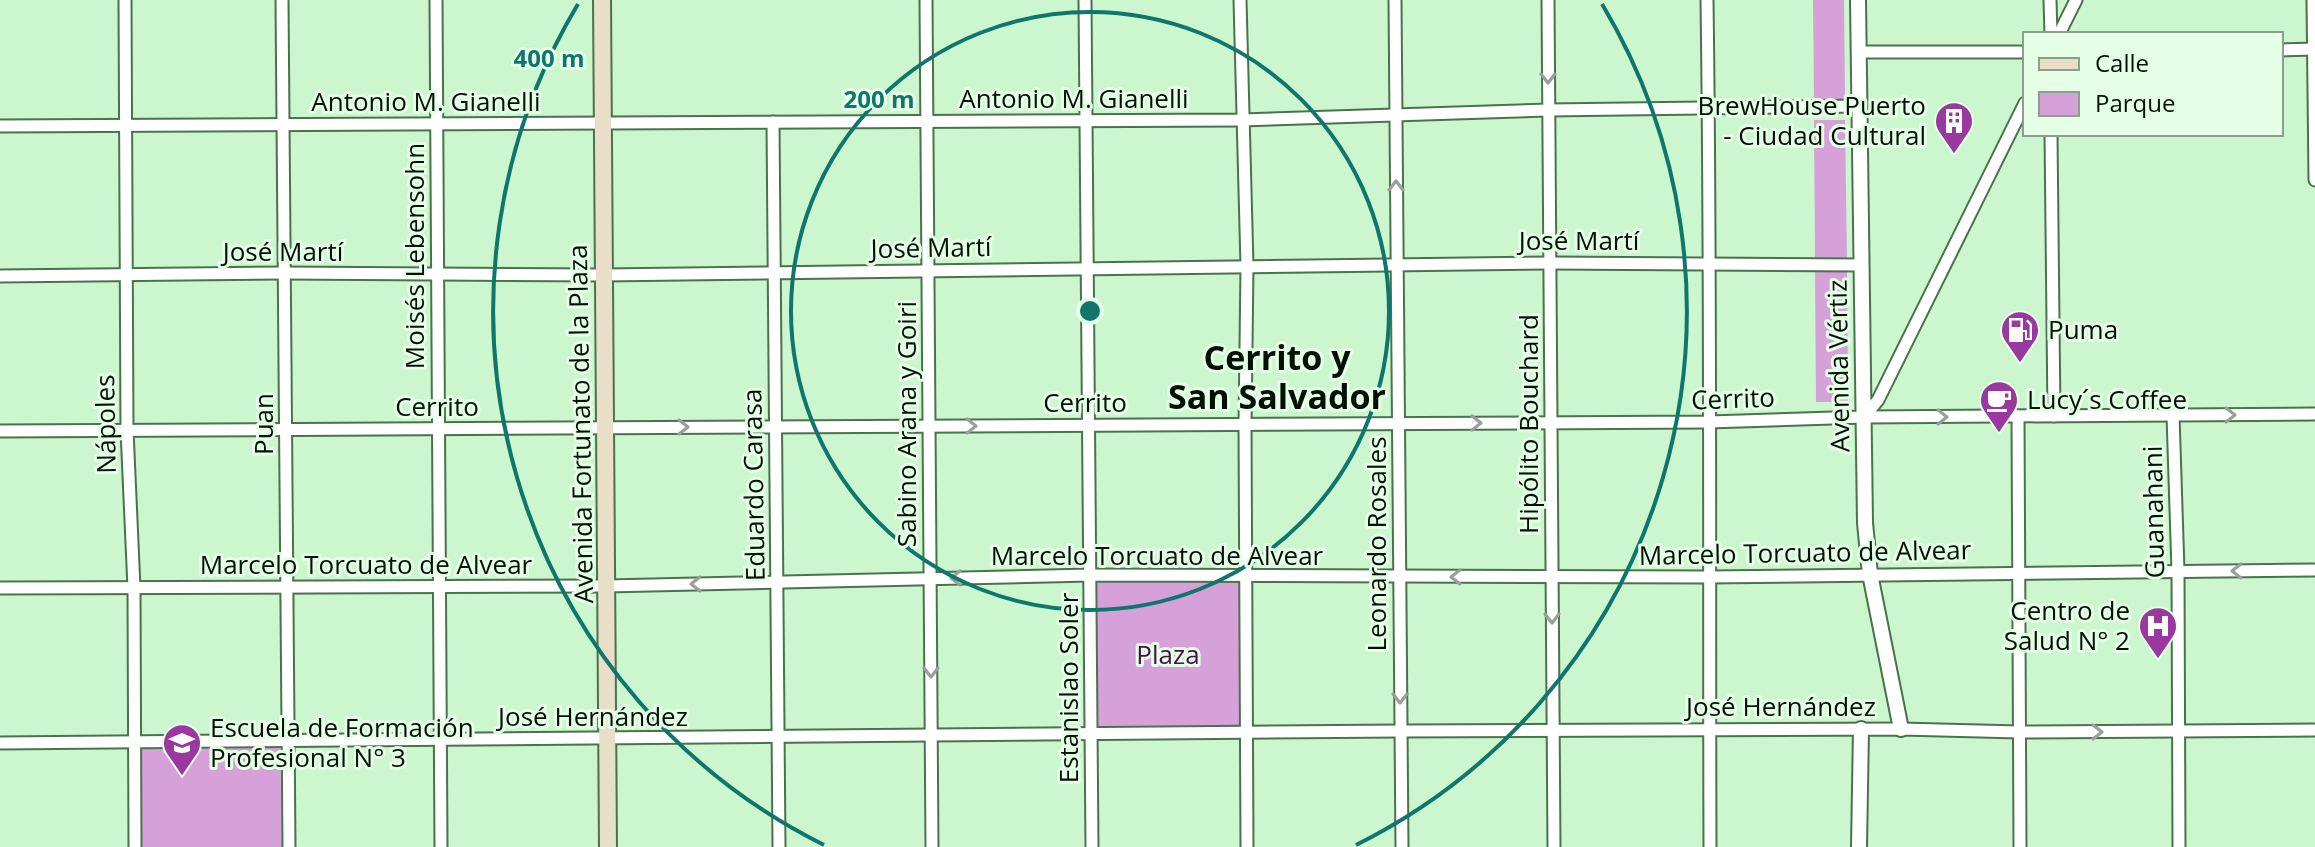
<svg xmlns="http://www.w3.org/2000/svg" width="2315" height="847" font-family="'Open Sans',sans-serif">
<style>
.green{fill:#d6a1d8}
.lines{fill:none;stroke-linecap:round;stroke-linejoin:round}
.minor-casing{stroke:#4b714d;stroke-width:15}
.tertiary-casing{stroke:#4b714d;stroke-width:18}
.secondary-casing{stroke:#4b714d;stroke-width:20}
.minor{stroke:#fff;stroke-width:11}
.tertiary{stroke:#fff;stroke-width:14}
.secondary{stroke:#e9dfc8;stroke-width:16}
.oneway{stroke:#9a9f9b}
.ring{fill:none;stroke:#0f766e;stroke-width:4}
.labels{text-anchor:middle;stroke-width:6;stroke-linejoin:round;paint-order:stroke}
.street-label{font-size:26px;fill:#031004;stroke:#e5fee6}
.poi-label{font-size:26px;fill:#031004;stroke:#e5fee6;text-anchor:start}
.park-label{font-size:26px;fill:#461049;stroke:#e5fee6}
.district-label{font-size:34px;font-weight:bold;fill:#031004;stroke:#e5fee6}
.centre{fill:#0f766e;stroke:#e5fee6;stroke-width:4}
.ring-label{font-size:24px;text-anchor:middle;font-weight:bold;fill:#0f766e;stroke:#e5fee6;stroke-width:6;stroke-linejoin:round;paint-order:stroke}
</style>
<rect width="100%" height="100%" fill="#ccf6cd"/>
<g class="green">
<path d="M1813 0H1844L1845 100H1814Z"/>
<path d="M1814 120H1845L1847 262H1815Z"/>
<path d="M1815 271H1847L1848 402H1816Z"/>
<path d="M1090 575 1246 578V732L1091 736Z"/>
<path d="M280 741 282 847H142L140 743Z"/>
</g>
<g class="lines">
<defs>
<g id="minor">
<path d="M125 0 127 430 134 588 135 847"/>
<path d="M282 0 289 847"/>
<path d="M436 0 441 847"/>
<path d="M926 0 932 847"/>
<path d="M1085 0 1092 847"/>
<path d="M1240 0 1247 266 1245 425 1247 847"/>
<path d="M1395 0 1402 847"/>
<path d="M1548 0 1554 847"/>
<path d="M1707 0C1711 282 1709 565 1710 847"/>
<path d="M2050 0 2051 34"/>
<path d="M2313 0 2315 180"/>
<path d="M2059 34 2076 0"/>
<path d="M2281 50 2315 49"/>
<path d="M1858 52H2025"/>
<path d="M773 122 779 847"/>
<path d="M0 126 1242 120 1548 110 1859 106"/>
<path d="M2051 134 2054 416"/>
<path d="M0 276 284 273 603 275 1550 263 1862 265"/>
<path d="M2173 415 2178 571 2179 847"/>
<path d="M2018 416 2020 847"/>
<path d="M1864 417 1878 400 2025 103"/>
<path d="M0 431 1709 422 1864 417 2315 414"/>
<path d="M0 588 606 586 1090 575 1708 577 2315 570"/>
<path d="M0 743 1401 731 1901 729 2019 732 2315 730"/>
</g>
<g id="tertiary">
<path d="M1858 0 1865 523 1870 574 1901 729"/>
<path d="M1859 847 1861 729"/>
</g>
<path id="secondary" d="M602 0 608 847"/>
</defs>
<use href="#minor" class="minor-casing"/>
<use href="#tertiary" class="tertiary-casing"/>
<use href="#secondary" class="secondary-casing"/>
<use href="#minor" class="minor"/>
<use href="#tertiary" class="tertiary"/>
<use href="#secondary" class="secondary"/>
</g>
<defs><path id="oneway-chevron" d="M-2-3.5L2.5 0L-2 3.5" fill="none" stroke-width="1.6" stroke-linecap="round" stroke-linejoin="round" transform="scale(2)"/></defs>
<g class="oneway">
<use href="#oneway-chevron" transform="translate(1548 78) rotate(90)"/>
<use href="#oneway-chevron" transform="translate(1396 186) rotate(-90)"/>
<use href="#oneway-chevron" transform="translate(2230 415)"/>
<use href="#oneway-chevron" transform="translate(1942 417)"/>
<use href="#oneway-chevron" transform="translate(1476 423)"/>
<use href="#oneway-chevron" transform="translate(971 426)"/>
<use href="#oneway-chevron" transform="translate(683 427)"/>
<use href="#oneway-chevron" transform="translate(2237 571) rotate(179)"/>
<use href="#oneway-chevron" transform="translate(1456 577) rotate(180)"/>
<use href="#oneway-chevron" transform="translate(956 578) rotate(179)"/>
<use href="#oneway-chevron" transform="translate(696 584) rotate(179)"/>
<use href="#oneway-chevron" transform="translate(1552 618) rotate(89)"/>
<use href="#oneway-chevron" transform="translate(931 672) rotate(90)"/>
<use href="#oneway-chevron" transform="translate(1400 698) rotate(90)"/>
<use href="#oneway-chevron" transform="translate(2097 732)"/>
</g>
<g class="ring">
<circle cx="1090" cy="311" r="299"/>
<path d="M824 845A597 597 0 0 1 578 4M1602 4A597 597 0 0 1 1356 845"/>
</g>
<defs>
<symbol id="building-pin" viewBox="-11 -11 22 30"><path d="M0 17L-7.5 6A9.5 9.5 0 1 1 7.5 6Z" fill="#9a389f" stroke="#e5fee6"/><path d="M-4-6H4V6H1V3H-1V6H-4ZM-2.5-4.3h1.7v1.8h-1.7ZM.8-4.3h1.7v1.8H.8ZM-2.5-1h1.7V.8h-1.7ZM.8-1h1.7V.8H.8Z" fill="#fff"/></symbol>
<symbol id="fuel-pin" viewBox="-11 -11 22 30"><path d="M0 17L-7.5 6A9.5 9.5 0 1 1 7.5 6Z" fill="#9a389f" stroke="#e5fee6"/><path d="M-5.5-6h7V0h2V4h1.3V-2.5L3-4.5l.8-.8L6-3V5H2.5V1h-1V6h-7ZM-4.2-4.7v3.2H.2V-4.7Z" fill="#fff"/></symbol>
<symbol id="cafe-pin" viewBox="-11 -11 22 30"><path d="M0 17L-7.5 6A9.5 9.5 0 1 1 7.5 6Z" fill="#9a389f" stroke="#e5fee6"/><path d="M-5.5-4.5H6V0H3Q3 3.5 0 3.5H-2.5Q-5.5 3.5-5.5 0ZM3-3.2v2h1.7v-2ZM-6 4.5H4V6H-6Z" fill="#fff"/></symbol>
<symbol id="hospital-pin" viewBox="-11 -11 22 30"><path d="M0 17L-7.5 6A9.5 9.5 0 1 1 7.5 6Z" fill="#9a389f" stroke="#e5fee6"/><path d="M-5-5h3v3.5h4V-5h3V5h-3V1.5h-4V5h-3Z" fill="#fff"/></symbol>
<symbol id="school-pin" viewBox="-11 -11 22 30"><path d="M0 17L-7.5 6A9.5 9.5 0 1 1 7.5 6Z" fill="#9a389f" stroke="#e5fee6"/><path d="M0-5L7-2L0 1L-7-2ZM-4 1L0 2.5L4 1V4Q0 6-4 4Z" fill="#fff"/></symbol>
</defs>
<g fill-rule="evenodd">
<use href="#building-pin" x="1932" y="99" width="44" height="60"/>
<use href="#fuel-pin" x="1998" y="308" width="44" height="60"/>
<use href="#cafe-pin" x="1977" y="378" width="44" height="60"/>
<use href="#hospital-pin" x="2136" y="604" width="44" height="60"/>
<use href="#school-pin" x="160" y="721" width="44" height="60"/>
</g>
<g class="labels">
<g class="street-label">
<text x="1074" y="108">Antonio M. Gianelli</text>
<text x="426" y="111">Antonio M. Gianelli</text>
<text x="1579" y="250">José Martí</text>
<text transform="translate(931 248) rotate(-1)" y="9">José Martí</text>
<text x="283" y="261">José Martí</text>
<text transform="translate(415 256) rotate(-90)" y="9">Moisés Lebensohn</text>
<text transform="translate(1839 366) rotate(-91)" y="9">Avenida Vértiz</text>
<text transform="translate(1733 399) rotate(-2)" y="9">Cerrito</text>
<text x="1085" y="412">Cerrito</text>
<text x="437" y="416">Cerrito</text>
<text transform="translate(106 424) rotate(-91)" y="9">Nápoles</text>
<text transform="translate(264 424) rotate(-90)" y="9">Puan</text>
<text transform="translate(581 424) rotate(-91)" y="9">Avenida Fortunato de la Plaza</text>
<text transform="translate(907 424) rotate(-90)" y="9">Sabino Arana y Goiri</text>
<text transform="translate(1529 424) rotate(-90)" y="9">Hipólito Bouchard</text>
<text transform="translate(754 485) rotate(-91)" y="9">Eduardo Carasa</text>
<text transform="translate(2154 512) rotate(-91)" y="9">Guanahani</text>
<text transform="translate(1377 544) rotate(-90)" y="9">Leonardo Rosales</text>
<text transform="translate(1805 553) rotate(-1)" y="9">Marcelo Torcuato de Alvear</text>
<text x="1157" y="565">Marcelo Torcuato de Alvear</text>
<text x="366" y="574">Marcelo Torcuato de Alvear</text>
<text transform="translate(1069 688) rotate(-90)" y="9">Estanislao Soler</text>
<text x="1781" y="716">José Hernández</text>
<text x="593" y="726">José Hernández</text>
</g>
<g class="poi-label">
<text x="1926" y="115" text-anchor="end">BrewHouse Puerto<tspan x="1926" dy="30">- Ciudad Cultural</tspan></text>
<text x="2048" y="339">Puma</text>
<text x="2027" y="409">Lucy´s Coffee</text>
<text x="2130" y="620" text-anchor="end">Centro de<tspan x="2130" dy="30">Salud N° 2</tspan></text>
<text x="210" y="737">Escuela de Formación<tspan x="210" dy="30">Profesional N° 3</tspan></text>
</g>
<g class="park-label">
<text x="1168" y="664">Plaza</text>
</g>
<g class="district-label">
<text x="1277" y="370">Cerrito y<tspan x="1277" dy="39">San Salvador</tspan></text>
</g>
</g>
<circle cx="1090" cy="311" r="12" class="centre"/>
<g class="ring-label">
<text x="549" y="67">400 m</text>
<text x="879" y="108">200 m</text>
</g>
<rect x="2023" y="32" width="260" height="104" fill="#e5fee6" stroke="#8b9f8c" stroke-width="2"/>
<rect x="2039" y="58" width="40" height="12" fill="#e9dfc8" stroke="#8b9f8c" stroke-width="2"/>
<text x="2095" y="72" font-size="24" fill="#031004">Calle</text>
<rect x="2039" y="92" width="40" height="24" fill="#d6a1d8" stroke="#8b9f8c" stroke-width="2"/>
<text x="2095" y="112" font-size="24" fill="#031004">Parque</text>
</svg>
